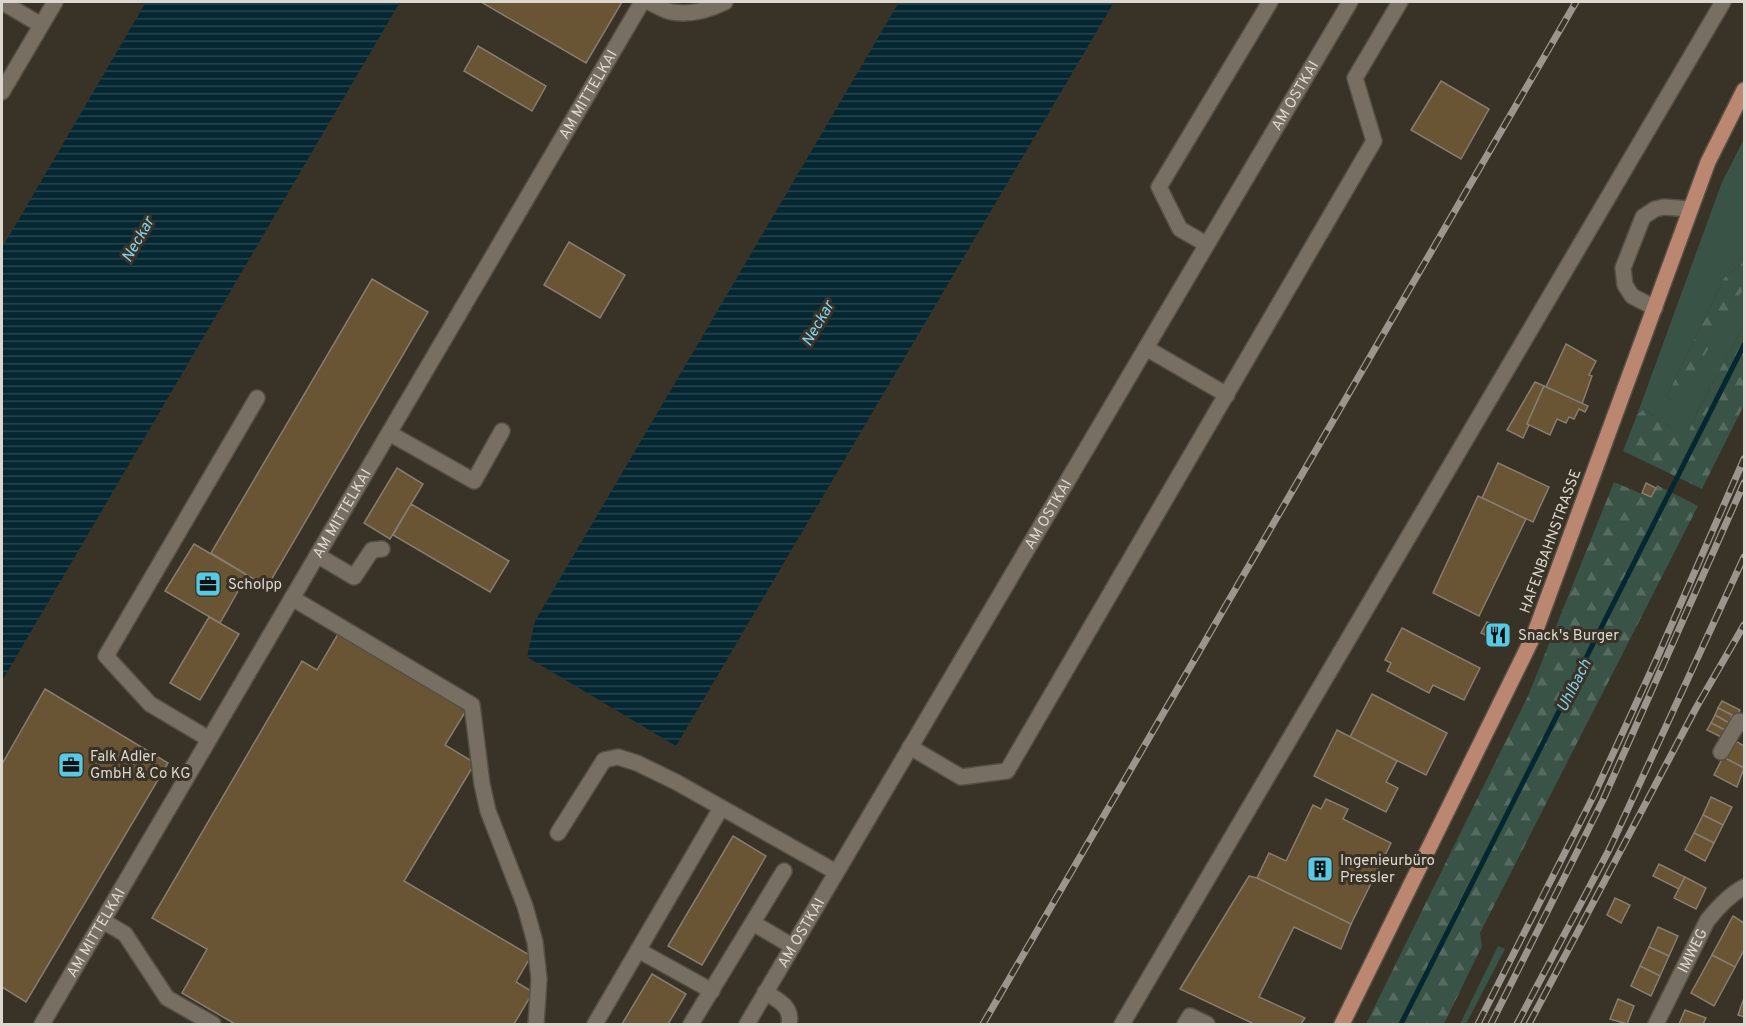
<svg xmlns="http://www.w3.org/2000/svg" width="1746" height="1026" font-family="Overpass,sans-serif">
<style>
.green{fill:#395346}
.forest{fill:url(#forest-firs)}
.water{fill:url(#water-rules)}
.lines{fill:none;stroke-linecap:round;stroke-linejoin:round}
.stream{stroke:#042732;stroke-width:5}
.building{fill:#695434;stroke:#867d70;stroke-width:1.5}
.minor-casing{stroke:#554f44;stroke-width:18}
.major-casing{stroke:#554f44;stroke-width:18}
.minor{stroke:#777062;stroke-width:15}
.major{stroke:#bc8771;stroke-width:15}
.rail-casing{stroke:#9b968d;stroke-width:7}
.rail{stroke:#393226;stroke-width:4.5;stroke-dasharray:14;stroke-linecap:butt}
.labels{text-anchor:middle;stroke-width:6;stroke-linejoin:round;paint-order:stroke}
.street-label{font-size:15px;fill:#dcd8d0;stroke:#393226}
.poi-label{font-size:15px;fill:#dcd8d0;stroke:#393226;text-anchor:start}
.water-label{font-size:16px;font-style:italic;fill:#82ceea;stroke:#393226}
</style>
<defs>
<pattern id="forest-firs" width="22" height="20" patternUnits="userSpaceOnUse" patternTransform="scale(1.5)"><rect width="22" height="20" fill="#395346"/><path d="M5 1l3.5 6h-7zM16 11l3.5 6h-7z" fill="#556b60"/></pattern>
<pattern id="water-rules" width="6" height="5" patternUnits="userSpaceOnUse" patternTransform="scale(1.5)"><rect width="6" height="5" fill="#042732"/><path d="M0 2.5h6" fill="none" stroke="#28464f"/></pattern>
</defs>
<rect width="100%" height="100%" fill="#393226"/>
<g class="green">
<path d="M1744 139V262L1724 278 1667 396 1672 401 1744 288V325L1698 410 1684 443 1667 425 1644 409 1637 415 1722 182Z"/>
<path d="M1498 946 1505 949 1466 1024H1460Z"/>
</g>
<g class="forest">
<path d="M1744 262V288L1690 380 1672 401 1667 396 1724 278Z"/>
<path d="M1744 325V405L1702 489 1623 451 1637 415 1644 409 1667 425 1684 442 1698 410Z"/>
<path d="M1614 482 1651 498 1657 485 1698 506 1480 933 1482 946 1444 1024H1366L1528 696Z"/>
</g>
<g class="water">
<path d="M146 2H400L2 681V248Z"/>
<path d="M899 2H1114L676 746 527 657 535 621Z"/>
</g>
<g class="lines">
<path class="stream" d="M1401 1024 1744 345"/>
</g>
<g class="building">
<path d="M481 2H622L586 63Z"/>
<path d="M478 46 546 86 532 111 464 71Z"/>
<path d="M1441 81 1489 109 1461 159 1411 130Z"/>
<path d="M569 242 625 275 600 318 544 285Z"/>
<path d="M372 279 428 312 267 587 211 553Z"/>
<path d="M1566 344 1596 361 1589 375 1592 376 1582 404 1546 387Z"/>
<path d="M1535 382 1544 386 1527 424 1529 425 1523 438 1507 430Z"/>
<path d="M1544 386 1588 406 1585 412 1579 409 1574 419 1569 417 1566 423 1557 419 1550 435 1527 424Z"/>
<path d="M1498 463 1549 487 1533 522 1482 498Z"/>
<path d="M397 468 423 484 390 539 364 523Z"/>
<path d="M1646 483 1656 488 1651 497 1642 493Z"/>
<path d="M1478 496 1526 519 1479 616 1433 593Z"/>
<path d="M411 504 509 561 490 592 393 535Z"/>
<path d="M194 544 247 575 220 623 165 591Z"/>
<path d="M209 617 239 634 200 700 170 683Z"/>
<path d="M1487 622 1497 626 1492 638 1481 633Z"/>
<path d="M1496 627 1504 632 1499 642 1491 638Z"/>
<path d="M1402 628 1480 668 1464 700 1433 685 1429 693 1387 671 1391 663 1385 660Z"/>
<path d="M338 634 467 709 445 745 475 763 404 881 531 956 516 982 533 992 514 1024H235L182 993 207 949 152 918 302 661 317 670Z"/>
<path d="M45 689 168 763 26 1002 2 987V764Z"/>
<path d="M1372 694 1447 733 1426 775 1350 737Z"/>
<path d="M1722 701 1740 710 1736 717 1718 708Z"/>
<path d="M1718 708 1732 715 1729 723 1715 715Z"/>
<path d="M1715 715 1729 723 1725 730 1711 723Z"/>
<path d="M1711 723 1725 730 1721 737 1707 730Z"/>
<path d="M1337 730 1397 761 1386 782 1398 788 1386 812 1314 776Z"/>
<path d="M1732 739 1744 746V768L1723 757Z"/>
<path d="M1723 757 1744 768 1737 787 1714 775Z"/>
<path d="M1711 797 1732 807 1723 825 1703 815Z"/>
<path d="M1326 799 1348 809 1343 819 1391 843 1351 924 1257 878 1269 853 1286 861 1313 805 1321 809Z"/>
<path d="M1703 815 1723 825 1714 843 1694 833Z"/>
<path d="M1694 833 1714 843 1705 861 1685 850Z"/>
<path d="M733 836 766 856 702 965 668 946Z"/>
<path d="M1659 864 1685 877 1679 889 1653 876Z"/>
<path d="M1249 876 1257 878 1351 924 1341 949 1294 927 1259 997 1305 1018 1301 1024H1254L1180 989Z"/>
<path d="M1685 877 1706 888 1696 909 1674 898Z"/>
<path d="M1615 898 1630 905 1621 923 1607 915Z"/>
<path d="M1733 916 1744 923V950L1735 967 1712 955Z"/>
<path d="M1658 927 1678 936 1669 956 1649 947Z"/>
<path d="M1649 947 1669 956 1660 976 1640 966Z"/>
<path d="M1712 955 1735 967 1714 1006 1691 993Z"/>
<path d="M1640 966 1660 976 1651 996 1631 986Z"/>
<path d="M652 974 686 994 668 1024H622Z"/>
<path d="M1744 998V1017L1738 1015Z"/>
<path d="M1618 999 1634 1006 1627 1024 1610 1019Z"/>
<path d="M1685 1010 1706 1018 1703 1024H1679Z"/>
</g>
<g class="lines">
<defs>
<g id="minor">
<path d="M2 2 41 25"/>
<path d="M649 2C656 5 664 11 672 12 690 15 709 10 725 2"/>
<path d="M2 92 55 2"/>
<path d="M1206 244 1180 229 1159 187 1270 2"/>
<path d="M1655 308 1632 296 1625 285 1623 268 1643 217 1655 209 1664 207 1690 209"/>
<path d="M1146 348 1227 395"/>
<path d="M389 433 474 481 502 431"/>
<path d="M317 555 354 577 372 550 382 549"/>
<path d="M292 598 472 705 482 784 488 811 525 906 535 942 539 979 536 1024"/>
<path d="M209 739 150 704 106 656 257 398"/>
<path d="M910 747 961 777 1007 771 1374 141 1355 78 1400 2"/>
<path d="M1721 752 1739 721 1744 724"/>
<path d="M558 833 604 760 618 757 637 763 676 782 836 872"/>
<path d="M103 921 125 934 167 998 213 1024"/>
<path d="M753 923 792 946"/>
<path d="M638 950 712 991"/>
<path d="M765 992C778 1000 793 1007 789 1024"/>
<path id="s1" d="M42 1024 642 2"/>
<path d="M595 1024 721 808"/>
<path d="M691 1024 784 871"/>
<path id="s2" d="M747 1024 1350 2"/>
<path d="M1122 1024 1723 2"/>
<path d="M1185 1024 1190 1016 1207 1024"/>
<path id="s3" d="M1656 1024 1707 921C1718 907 1729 895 1744 887"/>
</g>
<path id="major" d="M1342 1024 1534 635 1708 162 1744 90"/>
</defs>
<use href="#minor" class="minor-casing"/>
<use href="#major" class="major-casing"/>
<use href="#minor" class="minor"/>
<use href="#major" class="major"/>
<defs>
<g id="rail">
<path d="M983 1024 1576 2"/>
<path d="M1478 1024 1594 795 1657 658 1744 459"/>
<path d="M1491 1024 1603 800 1744 483"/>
<path d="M1517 1024 1609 850 1744 557"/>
<path d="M1529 1024 1696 708 1744 625"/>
</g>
</defs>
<use href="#rail" class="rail-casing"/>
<use href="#rail" class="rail"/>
</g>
<defs>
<symbol id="office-square" viewBox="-11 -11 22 22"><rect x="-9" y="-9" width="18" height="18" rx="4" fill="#57c9e2" stroke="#393226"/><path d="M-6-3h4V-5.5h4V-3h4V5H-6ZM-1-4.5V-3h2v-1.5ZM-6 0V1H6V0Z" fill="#111"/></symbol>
<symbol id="restaurant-square" viewBox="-11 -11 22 22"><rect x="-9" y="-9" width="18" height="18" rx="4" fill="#57c9e2" stroke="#393226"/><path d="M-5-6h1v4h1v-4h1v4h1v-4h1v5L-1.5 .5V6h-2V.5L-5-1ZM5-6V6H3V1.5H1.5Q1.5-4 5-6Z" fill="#111"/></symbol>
<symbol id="building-square" viewBox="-11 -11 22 22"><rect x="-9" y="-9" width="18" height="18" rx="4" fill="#57c9e2" stroke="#393226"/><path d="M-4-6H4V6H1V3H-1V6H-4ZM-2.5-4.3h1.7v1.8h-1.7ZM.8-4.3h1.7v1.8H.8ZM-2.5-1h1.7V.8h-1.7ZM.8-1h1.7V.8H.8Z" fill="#111"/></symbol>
</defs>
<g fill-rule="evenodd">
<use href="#office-square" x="193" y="569" width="30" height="30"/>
<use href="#restaurant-square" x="1483" y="620" width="30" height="30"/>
<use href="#office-square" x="56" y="750" width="30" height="30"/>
<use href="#building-square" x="1305" y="854" width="30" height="30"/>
</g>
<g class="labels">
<g class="street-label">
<text dy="5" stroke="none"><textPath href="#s1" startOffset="1078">AM MITTELKAI</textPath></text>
<text dy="5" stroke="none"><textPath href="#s2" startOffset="1078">AM OSTKAI</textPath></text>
<text dy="5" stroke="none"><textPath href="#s1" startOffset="592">AM MITTELKAI</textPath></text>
<text dy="5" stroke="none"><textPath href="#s2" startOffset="592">AM OSTKAI</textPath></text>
<text transform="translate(1550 541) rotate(-70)" y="5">HAFENBAHNSTRASSE</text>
<text dy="5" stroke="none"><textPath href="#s2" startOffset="106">AM OSTKAI</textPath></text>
<text dy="5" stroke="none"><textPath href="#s1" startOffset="106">AM MITTELKAI</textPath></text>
<text dy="5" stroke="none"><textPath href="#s3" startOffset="82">IMWEG</textPath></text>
</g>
<g class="poi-label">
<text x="228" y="589">Scholpp</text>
<text x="1518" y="640">Snack's Burger</text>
<text x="90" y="761">Falk Adler<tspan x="90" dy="17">GmbH &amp; Co KG</tspan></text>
<text x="1340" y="865">Ingenieurbüro<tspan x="1340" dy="17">Pressler</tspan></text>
</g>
<g class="water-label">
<text transform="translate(137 239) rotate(-60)" y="6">Neckar</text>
<text transform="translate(817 323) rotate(-60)" y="6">Neckar</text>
<text transform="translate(1573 685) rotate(-63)" y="6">Uhlbach</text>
</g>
</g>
<rect width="1746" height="1026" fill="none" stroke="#dcd8d0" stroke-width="6"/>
</svg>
